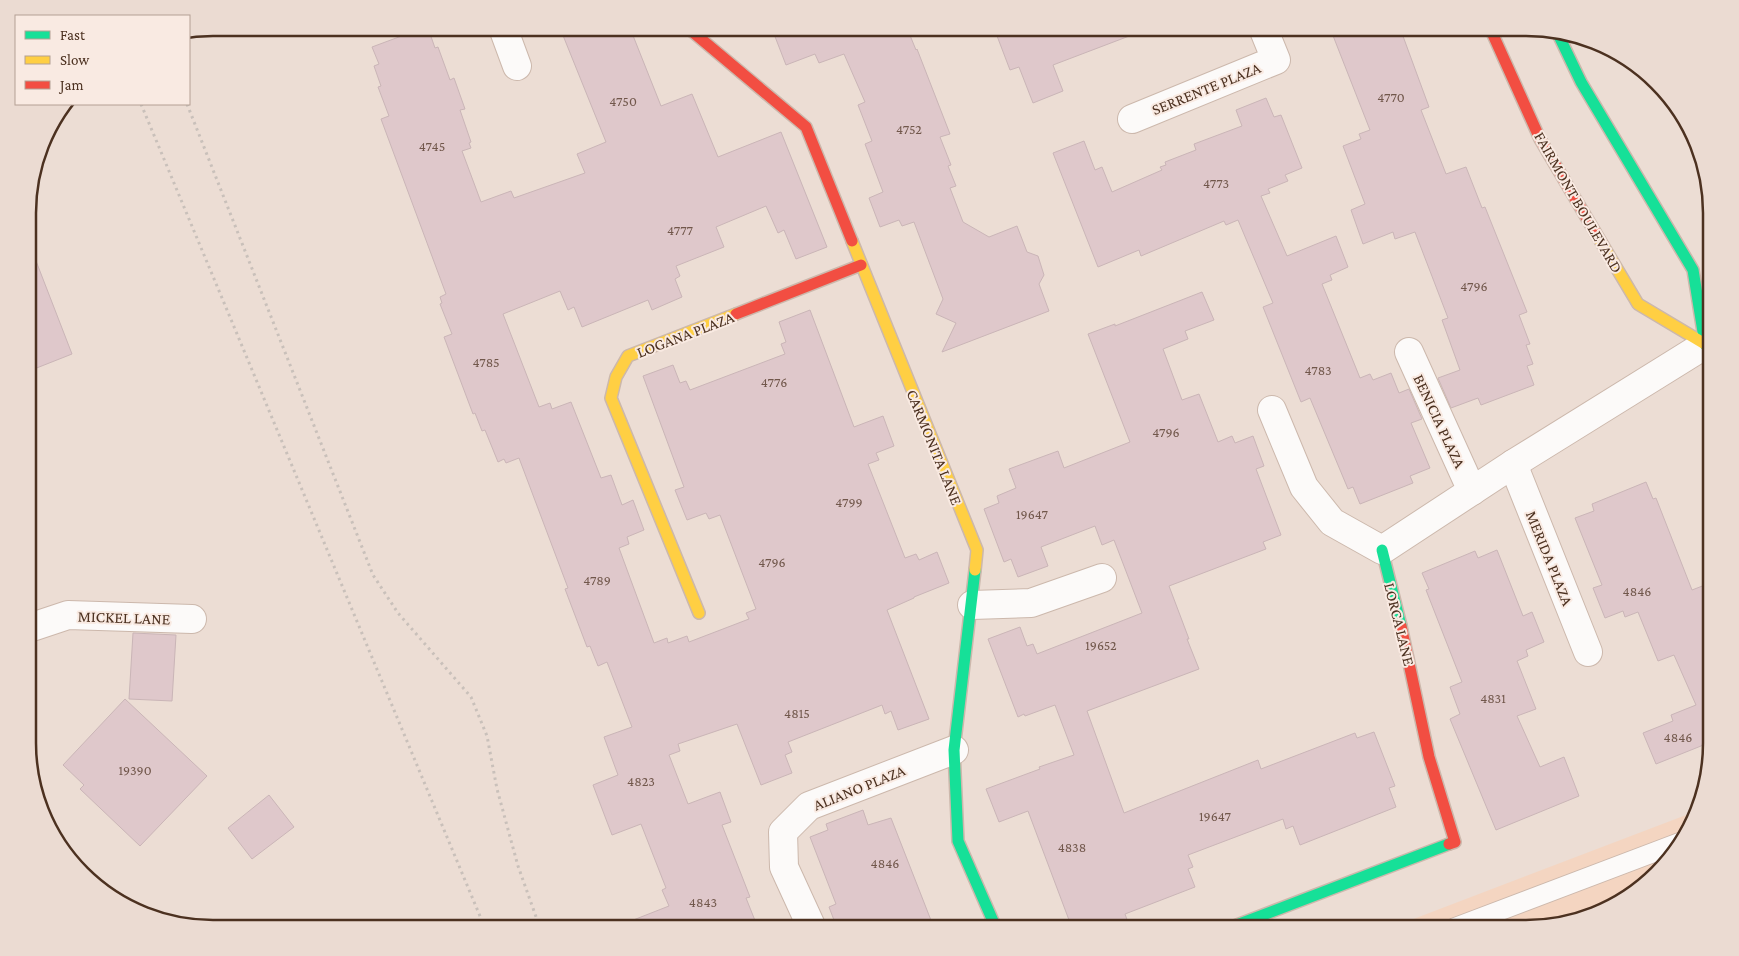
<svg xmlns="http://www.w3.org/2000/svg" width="1739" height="956" font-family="'Crimson Pro',serif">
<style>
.built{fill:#f4d5c1}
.building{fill:#dfc8cb;stroke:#cab5b7}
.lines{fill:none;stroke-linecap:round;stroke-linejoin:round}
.lane-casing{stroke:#ccb8ac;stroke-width:21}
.street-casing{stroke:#ccb8ac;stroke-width:30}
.fast-casing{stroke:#ccb8ac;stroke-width:14}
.slow-casing{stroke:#ccb8ac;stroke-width:14}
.jam-casing{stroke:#ccb8ac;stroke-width:14}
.path{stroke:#c9c0ba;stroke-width:3;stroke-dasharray:2.5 4;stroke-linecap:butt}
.lane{stroke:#fcfaf9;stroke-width:19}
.street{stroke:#fcfaf9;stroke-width:28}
.fast{stroke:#16e098;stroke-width:11}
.slow{stroke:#ffcf43;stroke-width:11}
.jam{stroke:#f24e42;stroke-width:11}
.labels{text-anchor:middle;stroke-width:4;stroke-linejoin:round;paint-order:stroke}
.number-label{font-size:14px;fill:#71574b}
.street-label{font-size:16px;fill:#4c3120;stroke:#f9eae2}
.rim{fill:none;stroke:#4c3120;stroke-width:2.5}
</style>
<rect width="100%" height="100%" fill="#ecddd4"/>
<path class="built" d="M1694 812 1687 836 1629 897 1585 919 1538 928H1390Z"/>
<g class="building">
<path d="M423 28H428L435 48 438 47 450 80 454 78 465 109 460 110 471 142 469 143 471 148 462 151 481 202 511 191 514 198 585 173 577 154 606 142 560 28H630L661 106 692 94 718 157 781 132 827 247 796 259 784 230 778 233 766 206 716 227 724 247 676 266 680 276 675 279 682 297 652 310 648 300 582 327 574 307 568 310 560 291 503 314 539 407 550 403 552 409 571 402 601 478 611 475 622 505 633 500 644 530 627 537 629 544 619 548 654 643 667 638 668 643 687 636 689 642 749 619 746 613 756 609 720 515 709 519 706 513 687 520 675 490 684 487 643 376 673 365 680 383 686 381 690 390 785 354 781 344 786 342 779 322 810 310 854 427 883 416 894 446 876 453 879 460 868 464 905 558 916 554 919 560 937 552 949 583 914 597V598L887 610 929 719 898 730 891 711 885 714 882 705 788 742 792 752 785 755 792 773 761 785 737 724 678 744 680 751 669 755 688 804 720 792 731 822 722 825 750 897 746 898 758 928H618V926L669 906 662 890 666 888 641 824 612 835 593 785 618 775 604 737 632 727 607 662 598 666 590 646 587 647 565 589 568 588 519 458 506 463 504 459 498 462 485 430 482 431 475 413 473 414 444 337 452 334 440 304 442 303 440 297 446 294 381 119 389 116 378 87 381 86 374 66 379 64 372 47Z"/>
<path d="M791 28H907L916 50 917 49 950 134 940 137 951 165 948 166 956 186 950 188 963 222 989 237 1017 226 1027 252 1038 256 1044 275 1039 284 1049 311 942 352 956 323 936 314 943 299 914 222 902 226 899 220 880 227 869 198 883 192 865 144 872 141 858 105 865 102 844 54 819 63 815 54 786 65 774 34Z"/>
<path d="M994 28H1145V30L1053 65 1063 91 1033 103 1019 67 1010 70Z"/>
<path d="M1330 28H1400L1429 107 1421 110 1446 174 1466 167 1482 208 1485 207 1527 312 1519 315 1530 344 1526 345 1533 364 1527 366 1534 385 1481 405 1478 398 1451 408 1438 378 1460 370 1442 320 1448 318 1415 232 1395 239 1393 232 1363 244 1351 210 1365 204 1343 146 1361 139 1359 134 1370 130Z"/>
<path d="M1266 98 1274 117 1281 115 1302 168 1285 175 1288 181 1268 189 1270 193 1261 196 1287 256 1336 236 1348 267 1330 275 1332 280 1322 284 1360 378 1370 374 1373 380 1391 373 1399 393 1409 389 1422 419 1411 423 1430 468 1410 476 1413 483 1360 504 1353 487 1348 489 1310 398 1301 402 1263 307 1273 303 1238 220 1226 225 1224 221 1141 256 1139 250 1098 267 1053 153 1084 141 1095 170 1102 167 1112 192 1162 170 1160 167 1166 165 1165 162 1196 150 1194 144 1242 126 1236 110Z"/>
<path d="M31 248 72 354 29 371V249Z"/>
<path d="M1202 292 1214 320 1185 331 1188 339 1163 349 1182 400 1199 394 1218 442 1232 436 1235 443 1253 436 1264 466 1256 469 1281 535 1263 542 1266 549 1169 586 1189 639H1187L1199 669 1087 711 1124 813 1258 760 1261 769 1355 733 1357 738 1374 732 1395 786 1389 788 1396 807 1300 845 1293 826 1286 829 1283 819 1188 855 1193 867 1188 869 1195 887 1125 914 1130 928H1072L1028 811 999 822 986 789 1040 769 1039 767 1074 755 1055 705 1025 716 1024 714 1018 717 988 639 1020 627 1027 646 1033 644 1037 654 1142 613 1114 540 1102 545 1095 526 1041 547 1048 566 1018 577 1011 559 1004 562 984 509 999 503 997 496 1016 488 1009 469 1058 451 1064 468 1130 442 1088 334 1115 324V326Z"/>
<path d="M1646 482 1653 499 1656 498 1692 590 1705 585 1711 599V742L1656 764 1643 733 1673 721 1671 715 1696 705 1674 655 1658 661 1638 612 1625 617 1623 611 1605 618 1593 588 1602 585 1575 518 1594 511 1592 504Z"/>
<path d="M1497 550 1523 616 1532 612 1544 642 1526 650 1528 656 1517 661 1536 709 1517 716 1540 767 1564 757 1579 796 1496 830 1450 719 1460 714 1450 687 1462 682 1426 590 1429 589 1422 573 1475 551 1478 558Z"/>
<path d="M133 633 176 635 172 701 129 699Z"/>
<path d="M125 699 207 776 140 846 80 789 84 785 63 765Z"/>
<path d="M269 795 294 827 252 859 228 828Z"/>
<path d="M863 810 868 825 891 818 934 928H837L829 907 836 904 810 837 828 830 826 824Z"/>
</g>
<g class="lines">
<defs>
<path id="lane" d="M1454 928 1681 842"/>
<g id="street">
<path d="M503 28 517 66"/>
<path d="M1132 119 1276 60 1263 28"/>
<path d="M1409 352 1472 491"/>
<path d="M1272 410 1304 487 1332 522 1382 550 1513 464 1711 341"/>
<path d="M1513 464 1588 652"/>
<path d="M972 605 1031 603 1102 578"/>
<path d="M29 628 68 615 192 619"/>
<path d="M812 928 784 867 783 832 809 806 954 750"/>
</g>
<g id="fast">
<path d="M1559 36 1581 82 1693 270 1705 344 1711 353"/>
<path d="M1382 550 1401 626"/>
<path d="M975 570 954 750 958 841 996 928"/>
<path d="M1229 928 1449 844"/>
</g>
<g id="slow">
<path d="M1595 232 1638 304 1705 344"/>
<path d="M852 241 977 550 975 570"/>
<path d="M699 613 611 398 616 377 628 356 736 314"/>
</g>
<g id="jam">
<path d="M688 28 806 127 852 241"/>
<path d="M1490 28 1540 139 1595 232"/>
<path d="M736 314 861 265"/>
<path d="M1401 626 1429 757 1455 842 1449 844"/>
</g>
</defs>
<use href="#lane" class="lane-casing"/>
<use href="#street" class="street-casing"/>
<use href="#fast" class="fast-casing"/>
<use href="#slow" class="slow-casing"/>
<use href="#jam" class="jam-casing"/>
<g class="path">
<path d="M141 104 485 928"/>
<path d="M187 104 373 575 398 613 471 697 487 736 497 789 518 866 540 928"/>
</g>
<use href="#lane" class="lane"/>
<use href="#street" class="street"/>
<use href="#fast" class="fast"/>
<use href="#slow" class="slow"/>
<use href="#jam" class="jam"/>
</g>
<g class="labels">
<g class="number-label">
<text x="1391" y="102">4770</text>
<text x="623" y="106">4750</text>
<text x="909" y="134">4752</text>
<text x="432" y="151">4745</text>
<text x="1216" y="188">4773</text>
<text x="680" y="235">4777</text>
<text x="1474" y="291">4796</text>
<text x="486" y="367">4785</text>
<text x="1318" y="375">4783</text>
<text x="774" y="387">4776</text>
<text x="1166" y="437">4796</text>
<text x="849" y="507">4799</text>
<text x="1032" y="519">19647</text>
<text x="772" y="567">4796</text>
<text x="597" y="585">4789</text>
<text x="1637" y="596">4846</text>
<text x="1101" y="650">19652</text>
<text x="1493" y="703">4831</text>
<text x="797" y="718">4815</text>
<text x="1678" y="742">4846</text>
<text x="135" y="775">19390</text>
<text x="641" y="786">4823</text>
<text x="1215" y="821">19647</text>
<text x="1072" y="852">4838</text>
<text x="885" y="868">4846</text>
<text x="703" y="907">4843</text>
</g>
<g class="street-label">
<text transform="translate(1206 88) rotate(-22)" y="6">SERRENTE PLAZA</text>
<text transform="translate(1579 202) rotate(60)" y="6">FAIRMONT BOULEVARD</text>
<text transform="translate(685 334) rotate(-21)" y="6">LOGANA PLAZA</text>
<text transform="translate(1440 421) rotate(65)" y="6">BENICIA PLAZA</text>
<text transform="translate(935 447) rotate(68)" y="6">CARMONITA LANE</text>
<text transform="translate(1550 558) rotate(68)" y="6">MERIDA PLAZA</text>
<text transform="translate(124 617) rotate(2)" y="6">MICKEL LANE</text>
<text transform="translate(1400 624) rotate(76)" y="6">LORCA LANE</text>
<text transform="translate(859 787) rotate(-22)" y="6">ALIANO PLAZA</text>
</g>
</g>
<path d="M0 0H1739V956H0ZM213 36H1526A177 177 0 0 1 1703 213V743A177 177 0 0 1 1526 920H213A177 177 0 0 1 36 743V213A177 177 0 0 1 213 36Z" fill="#ebdbd2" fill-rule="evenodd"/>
<path class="rim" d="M213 36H1526A177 177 0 0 1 1703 213V743A177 177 0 0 1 1526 920H213A177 177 0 0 1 36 743V213A177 177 0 0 1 213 36Z"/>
<rect x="15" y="15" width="175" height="90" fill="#f9eae2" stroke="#b4a094"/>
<rect x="25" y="31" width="25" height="8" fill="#16e098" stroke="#b4a094"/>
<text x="60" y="40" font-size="15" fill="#4c3120">Fast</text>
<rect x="25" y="56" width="25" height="8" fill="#ffcf43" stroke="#b4a094"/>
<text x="60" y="65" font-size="15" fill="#4c3120">Slow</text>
<rect x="25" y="81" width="25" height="8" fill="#f24e42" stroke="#b4a094"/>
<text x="60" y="90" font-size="15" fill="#4c3120">Jam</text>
</svg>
